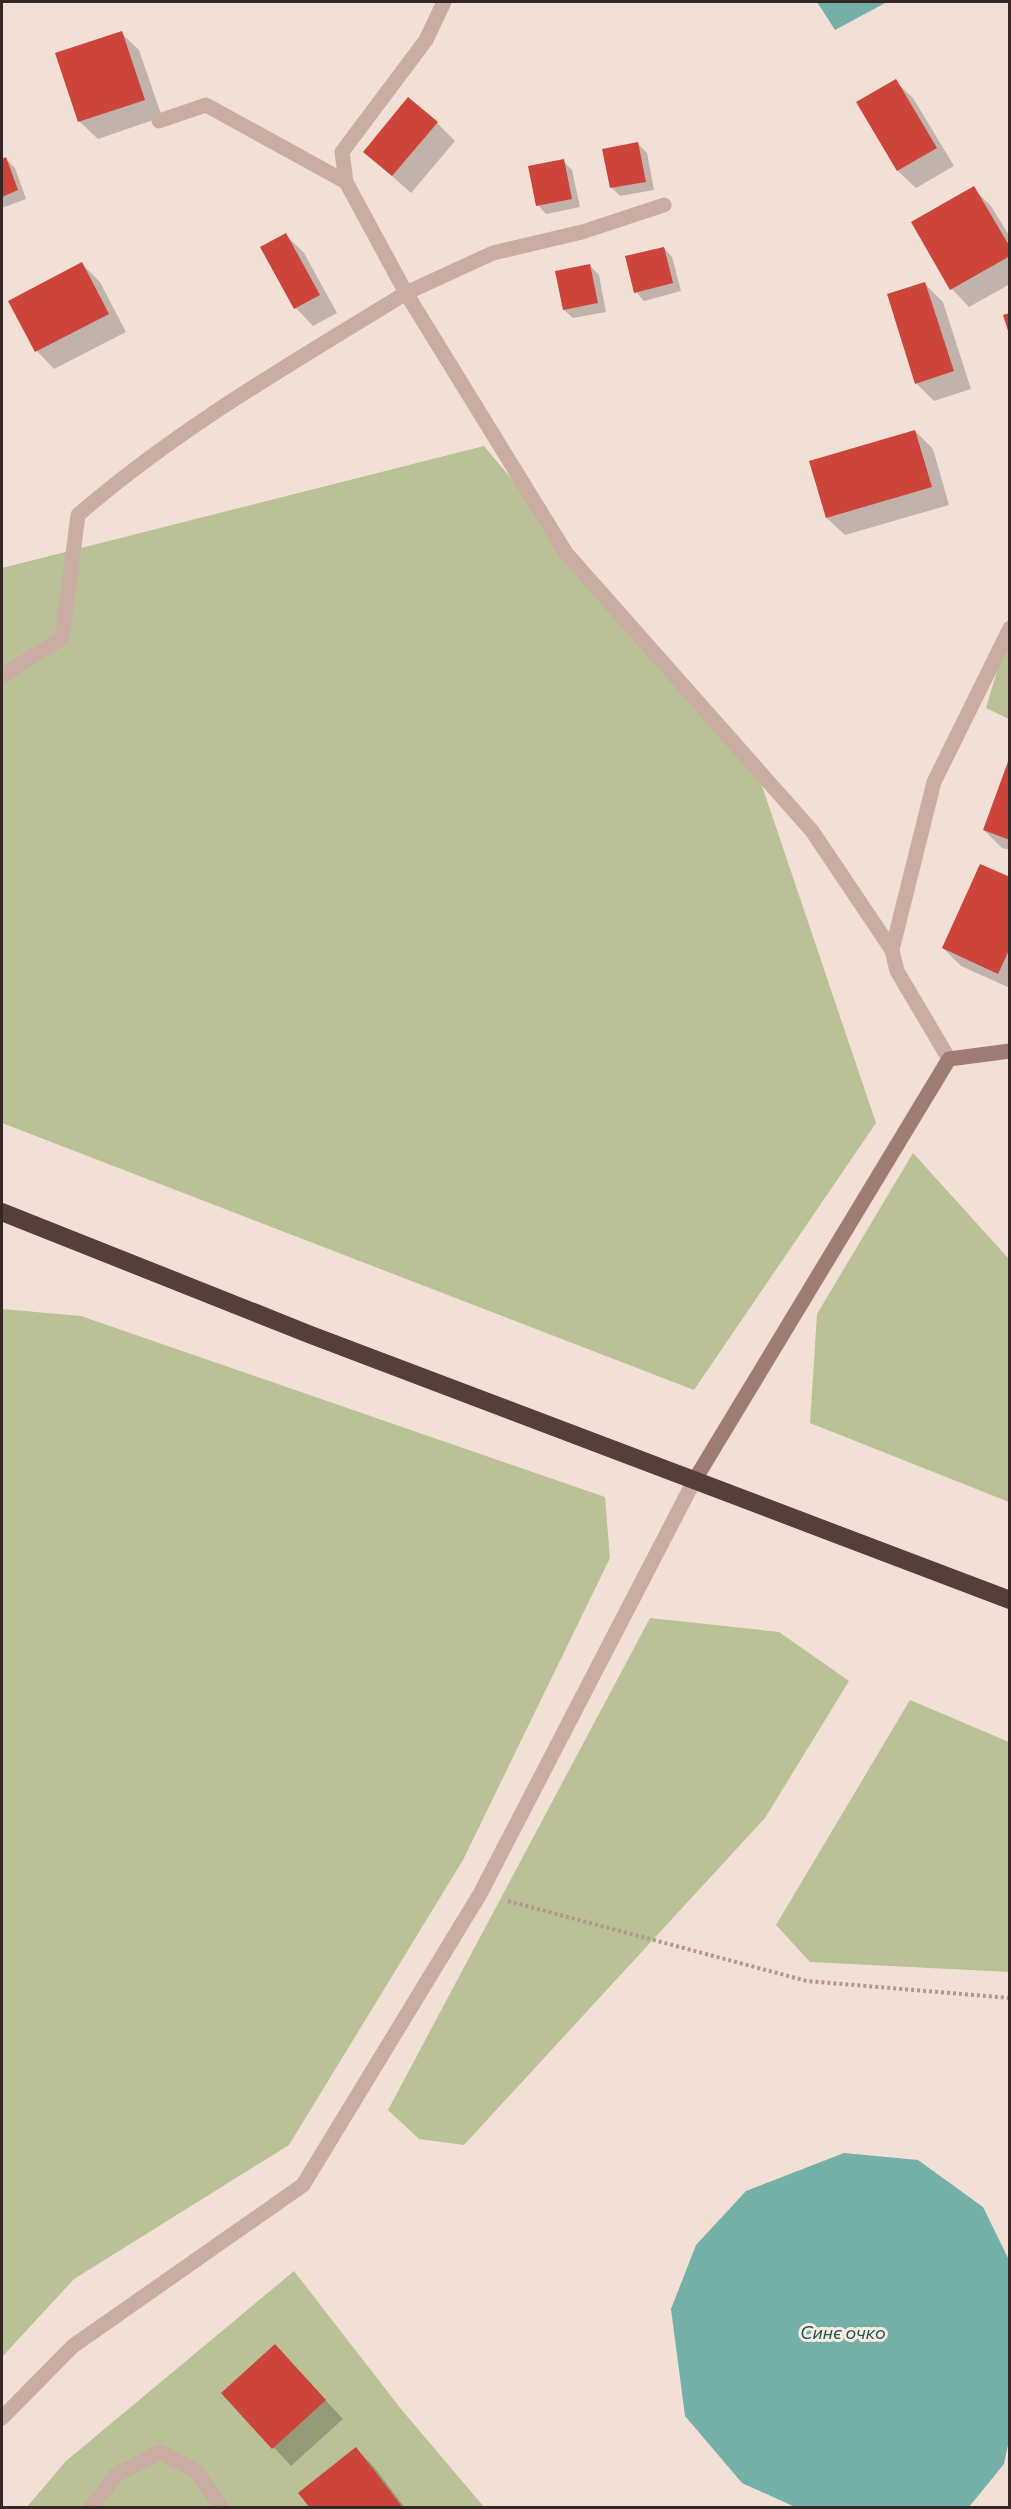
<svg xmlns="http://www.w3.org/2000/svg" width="1011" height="2509" font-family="Commissioner,sans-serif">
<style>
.green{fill:#bac196}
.water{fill:#74b0a8}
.shadow{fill:#0003}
.building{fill:#cc443a}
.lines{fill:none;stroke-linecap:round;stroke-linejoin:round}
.path{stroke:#b6978c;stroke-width:4;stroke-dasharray:3 3;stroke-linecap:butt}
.lane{stroke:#caada2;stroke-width:15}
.street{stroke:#caada2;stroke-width:15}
.secondary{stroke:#9e7b73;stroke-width:15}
.highway{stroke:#563f3b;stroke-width:18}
.labels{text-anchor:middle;stroke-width:6;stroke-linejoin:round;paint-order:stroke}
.water-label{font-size:18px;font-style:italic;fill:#195750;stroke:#faebe2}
</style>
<rect width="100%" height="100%" fill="#f2e0d6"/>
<g class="green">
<path d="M484 446 758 774 876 1123 694 1390 2 1123V568Z"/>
<path d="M1009 631V719L986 708Z"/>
<path d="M913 1153 1009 1259V1502L810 1423 817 1314Z"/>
<path d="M2 1309 81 1316 605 1497 610 1558 463 1860 289 2145 74 2279 2 2357Z"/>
<path d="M650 1618 779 1632 849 1681 765 1818 464 2145 419 2139 388 2110Z"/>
<path d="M910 1700 1009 1742V1972L810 1962 776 1925Z"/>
<path d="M294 2271 401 2409 484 2507 26 2508 66 2461Z"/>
</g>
<g class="water">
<path d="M817 2H887L835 30Z"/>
<path d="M844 2153 918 2160 983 2207 1009 2260V2440L1004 2464 969 2507H795L742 2483 685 2416 671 2309 696 2245 746 2191Z"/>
</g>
<g class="shadow">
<path d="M121 33 139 50 162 117 98 139 80 122 57 54Z"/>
<path d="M895 81 913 98 954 166 916 188 898 171 858 102Z"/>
<path d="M437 123 455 141 411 193 365 152Z"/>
<path d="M638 144 647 153 654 190 620 196 612 188Z"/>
<path d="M6 159 15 168 26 199 2 208V161Z"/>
<path d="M563 161 572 170 580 207 546 214 538 205Z"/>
<path d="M973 188 991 206 1010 237V284L969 307 952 289Z"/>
<path d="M286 235 304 253 337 313 313 326 296 308 262 248Z"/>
<path d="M664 248 672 257 681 291 644 301 636 292Z"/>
<path d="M82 264 100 282 126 332 54 369 37 351 11 301Z"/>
<path d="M590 266 599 275 606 312 573 318 564 310Z"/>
<path d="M925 284 943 302 971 389 934 401 916 383Z"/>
<path d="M915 431 933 449 949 505 845 535 827 518 811 462Z"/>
<path d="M1010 763V850L1002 848 984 830Z"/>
<path d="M1010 879V988L961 966 943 948Z"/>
<path d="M275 2346 343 2419 291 2466 223 2393Z"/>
<path d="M356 2449 374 2467 405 2508H312Z"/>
</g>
<g class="building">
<path d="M122 31 145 100 78 122 55 53Z"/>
<path d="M896 79 937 148 897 171 856 102Z"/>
<path d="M408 97 438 122 392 176 363 152Z"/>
<path d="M638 142 646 182 610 188 602 149Z"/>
<path d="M6 157 18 190 2 197V159Z"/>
<path d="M564 159 572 199 536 206 528 166Z"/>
<path d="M974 186 1010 247V256L950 290 911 222Z"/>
<path d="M286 233 320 295 294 309 260 247Z"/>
<path d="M664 247 673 283 634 293 625 256Z"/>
<path d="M82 262 109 314 35 352 8 301Z"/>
<path d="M590 264 598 303 563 310 555 271Z"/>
<path d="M925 282 954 371 915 384 887 294Z"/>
<path d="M1010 313V334H1009L1003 315Z"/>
<path d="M915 430 932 487 826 518 809 461Z"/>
<path d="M1009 759H1010V840L983 830Z"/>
<path d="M980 864 1010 877V948L998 974 942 948Z"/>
<path d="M275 2344 326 2400 272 2449 221 2393Z"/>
<path d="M356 2447 403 2508H310L298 2493Z"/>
</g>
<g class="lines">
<path class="path" d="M508 1901 807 1981 1010 1998"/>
<g class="lane">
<path d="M159 121 206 105 346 182"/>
<path d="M406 293 493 253 582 232 664 205"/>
<path d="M91 2508 116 2475 160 2452 196 2471 222 2508"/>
</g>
<g class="street">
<path d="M444 2 426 40 342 152 346 182 406 293 566 553 812 831 892 950 897 971 949 1059"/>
<path d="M2 676 62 638 78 515C178 428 294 362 406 293"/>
<path d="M892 950 934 782 1010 628"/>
<path d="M2 2418 73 2346 303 2185 480 1894 694 1481"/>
</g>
<path class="secondary" d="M694 1481 949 1059 1010 1051"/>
<path class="highway" d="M2 1212 311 1335 1010 1600"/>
</g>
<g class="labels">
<g class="water-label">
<text x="843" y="2339">Синє очко</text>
</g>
</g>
<rect width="1011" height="2509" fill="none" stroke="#342725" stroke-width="6"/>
</svg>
